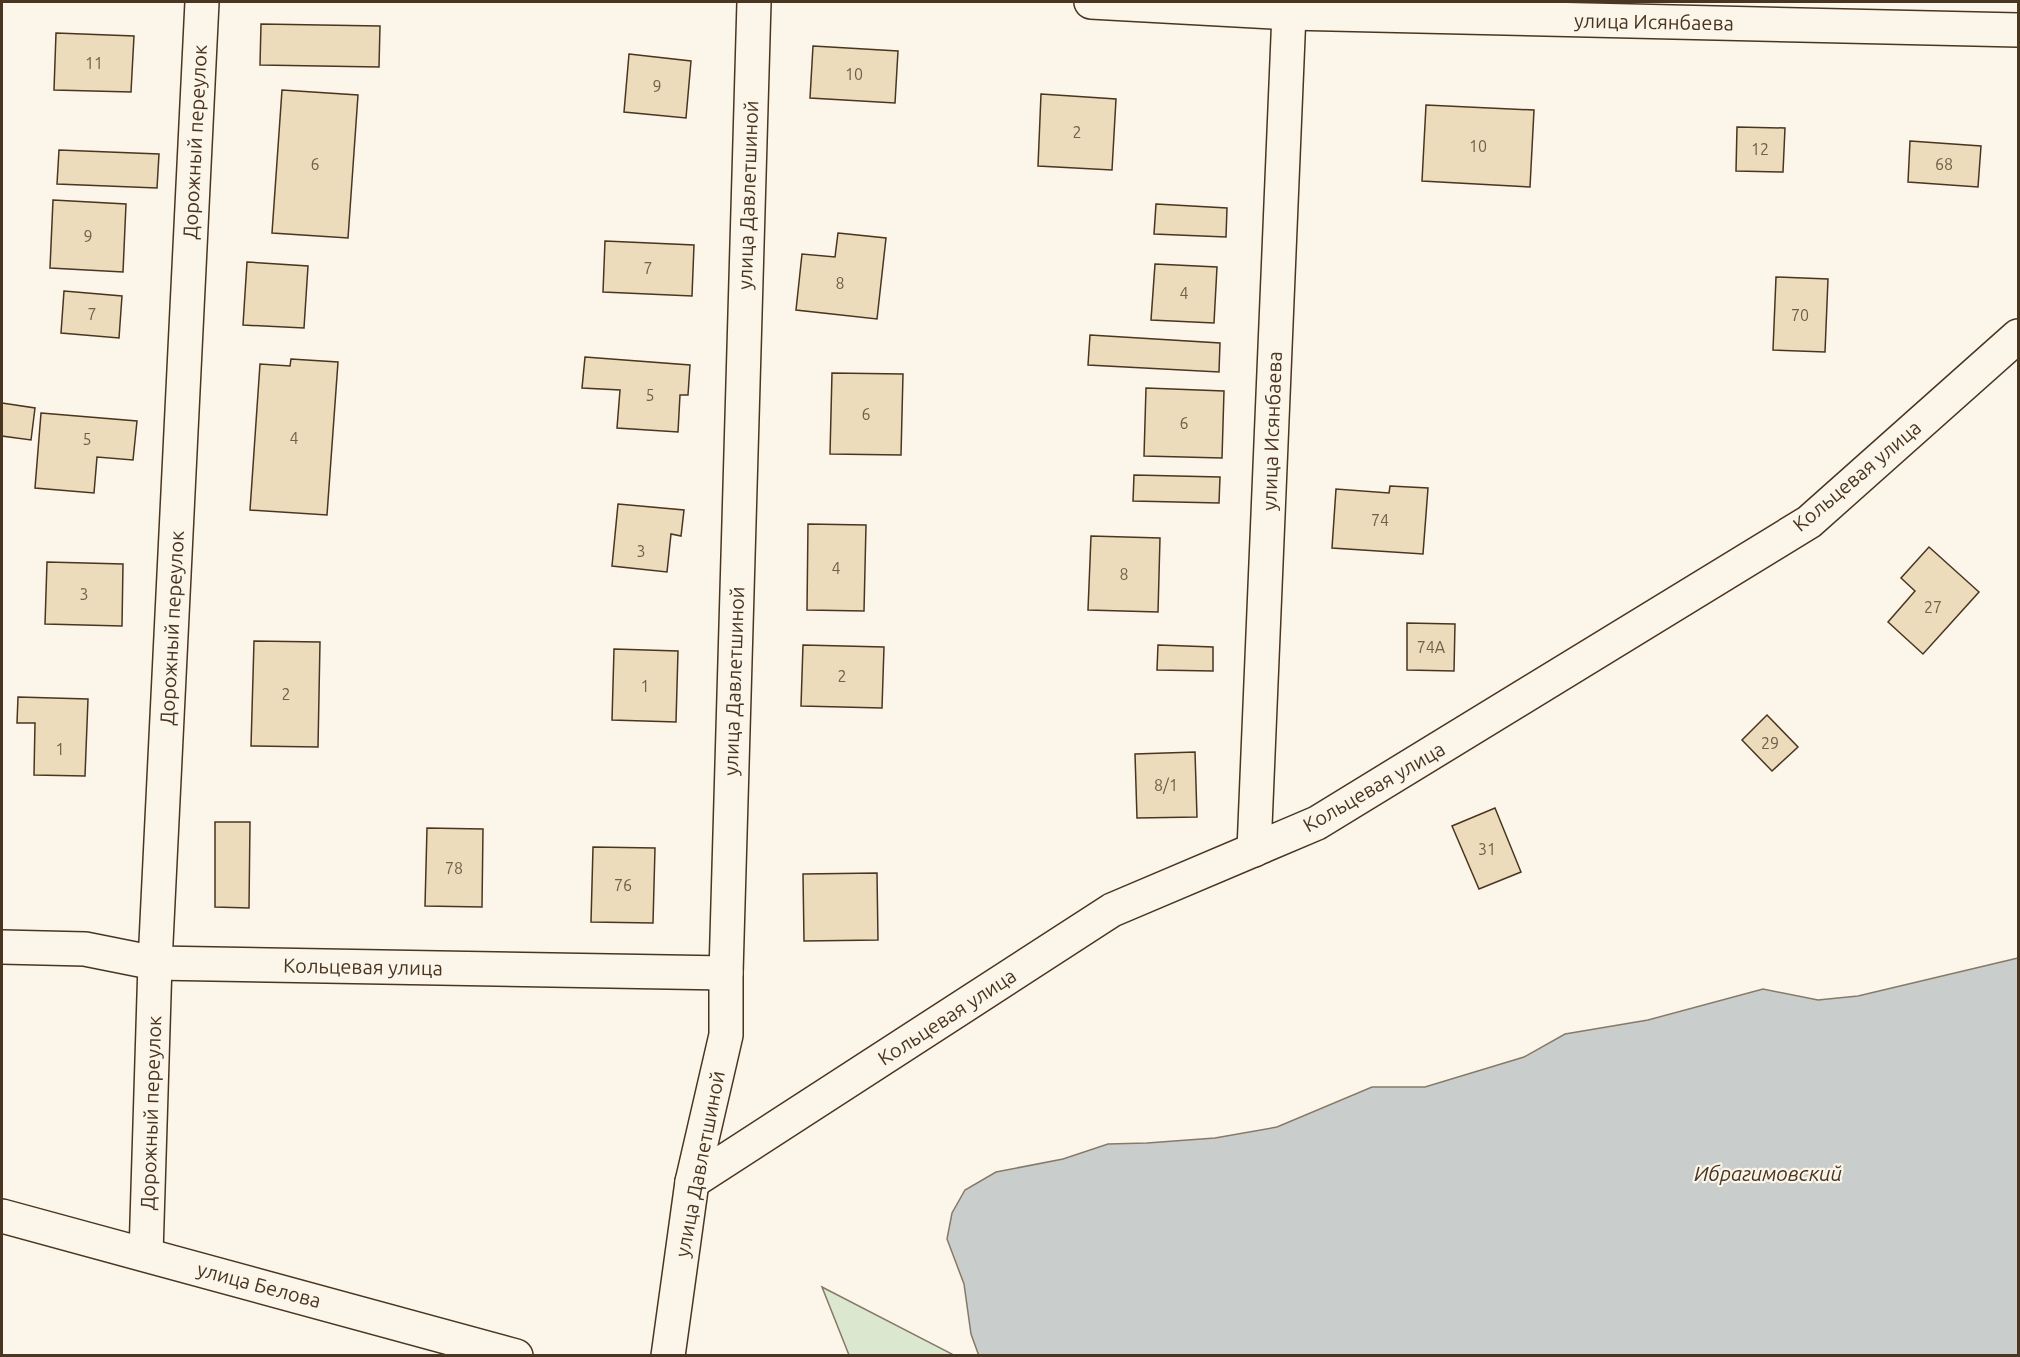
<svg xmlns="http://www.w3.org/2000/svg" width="2020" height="1357" font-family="Ubuntu,sans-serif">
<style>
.green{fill:#dce7d0;stroke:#887966;stroke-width:1.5}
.water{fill:#c9cecd;stroke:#887966;stroke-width:1.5}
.building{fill:#ecdcbc;stroke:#4a3520;stroke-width:1.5}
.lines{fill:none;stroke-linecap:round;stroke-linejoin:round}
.street-casing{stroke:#4a3520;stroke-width:36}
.secondary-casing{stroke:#4a3520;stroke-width:36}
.street{stroke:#fbf6e9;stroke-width:33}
.secondary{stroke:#fbf6e9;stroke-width:33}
.labels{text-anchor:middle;stroke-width:4.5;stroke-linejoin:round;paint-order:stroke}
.number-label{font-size:16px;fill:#725f47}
.street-label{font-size:20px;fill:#4a3520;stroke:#fbf6e9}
.water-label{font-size:21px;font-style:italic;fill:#4a3520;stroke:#fbf6e9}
</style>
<rect width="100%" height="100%" fill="#fbf6e9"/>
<path class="green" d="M822 1287 952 1354 953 1355H849Z"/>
<path class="water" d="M2018 958V1355L979 1356 971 1334 964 1284 947 1239 952 1213 965 1190 996 1172 1063 1159 1108 1144 1147 1143 1215 1138 1277 1127 1372 1087H1425L1524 1057 1565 1034 1648 1020 1763 989 1818 1000 1858 996Z"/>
<g class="building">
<path d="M261 24 380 26 379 67 260 65Z"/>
<path d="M56 33 134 36 131 92 54 90Z"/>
<path d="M813 46 898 51 895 103 810 98Z"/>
<path d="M629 54 691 61 686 118 624 112Z"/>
<path d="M282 90 358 95 348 238 272 233Z"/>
<path d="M1041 94 1116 99 1112 170 1038 166Z"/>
<path d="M1426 105 1534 110 1530 187 1422 181Z"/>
<path d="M1737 127 1785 128 1783 172 1736 171Z"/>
<path d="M1910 141 1981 146 1978 187 1908 182Z"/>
<path d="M59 150 159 154 157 188 57 184Z"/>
<path d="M53 200 126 204 123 272 50 268Z"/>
<path d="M1156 204 1227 208 1226 237 1154 234Z"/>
<path d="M838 233 886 238 877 319 796 310 802 254 835 257Z"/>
<path d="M605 241 694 245 692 296 603 292Z"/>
<path d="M247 262 308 266 304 328 243 325Z"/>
<path d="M1155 264 1217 267 1214 323 1151 320Z"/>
<path d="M1776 277 1828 279 1825 352 1773 350Z"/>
<path d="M64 291 122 296 119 338 61 333Z"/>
<path d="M1090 335 1220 343 1219 372 1088 365Z"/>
<path d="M585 357 690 365 688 395H680L678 432 617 428 620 390 582 388Z"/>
<path d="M291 359 338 362 327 515 250 510 260 364 290 366Z"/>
<path d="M832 373 903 374 901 455 830 454Z"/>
<path d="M1146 388 1224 391 1222 458 1144 456Z"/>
<path d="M2 403 35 408 31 440 2 436Z"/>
<path d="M41 413 137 421 133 460 97 457 94 493 35 488Z"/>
<path d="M1134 475 1220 477 1219 503 1133 501Z"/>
<path d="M1390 486 1428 488 1423 554 1332 548 1336 489 1389 493Z"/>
<path d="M618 504 684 510 681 536 671 534 667 572 612 566Z"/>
<path d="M808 524 866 525 864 611 807 610Z"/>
<path d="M1091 536 1160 538 1158 612 1088 610Z"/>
<path d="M1929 547 1979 592 1923 654 1888 622 1915 591 1901 578Z"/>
<path d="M47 562 123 564 122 626 45 624Z"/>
<path d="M1407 623 1455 624 1454 671 1407 670Z"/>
<path d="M254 641 320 642 318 747 251 746Z"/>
<path d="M803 645 884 647 882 708 801 706Z"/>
<path d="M1158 645 1213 647V671L1157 670Z"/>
<path d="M614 649 678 651 676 722 612 720Z"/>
<path d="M18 697 88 699 85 776 34 775 35 723H17Z"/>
<path d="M1767 715 1798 747 1772 771 1742 740Z"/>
<path d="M1195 752 1197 817 1137 818 1135 754Z"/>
<path d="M1495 808 1521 872 1479 889 1452 826Z"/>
<path d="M215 822H250L249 908 215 907Z"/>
<path d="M427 828 483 829 482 907 425 906Z"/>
<path d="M593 847 655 848 653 923 591 922Z"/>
<path d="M877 873 878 940 804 941 803 874Z"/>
</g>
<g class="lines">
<defs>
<g id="street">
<path d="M1091 2 1289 13 2018 30"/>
<path d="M1254 850 1289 13"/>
<path d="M2 947 85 949 155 963 726 973"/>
<path d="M692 1182 1112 910 1317 823 1809 522 2018 336"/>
<path d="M146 1254 155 963 202 2"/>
<path d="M668 1356 692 1182 726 1035V973L754 2"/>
</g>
<path id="secondary" d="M2 1216 516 1356"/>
</defs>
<use href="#street" class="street-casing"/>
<use href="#secondary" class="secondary-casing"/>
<use href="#street" class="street"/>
<use href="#secondary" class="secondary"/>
</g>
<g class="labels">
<g class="number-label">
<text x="94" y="69">11</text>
<text x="854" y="80">10</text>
<text x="657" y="92">9</text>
<text x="1077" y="138">2</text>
<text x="1478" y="152">10</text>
<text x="1760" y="155">12</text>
<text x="315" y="170">6</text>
<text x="1944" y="170">68</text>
<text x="88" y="242">9</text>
<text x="648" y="274">7</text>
<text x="840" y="289">8</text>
<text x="1184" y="299">4</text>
<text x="92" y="320">7</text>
<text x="1800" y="321">70</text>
<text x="650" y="401">5</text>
<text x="866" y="420">6</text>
<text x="1184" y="429">6</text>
<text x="294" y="444">4</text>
<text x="87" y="445">5</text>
<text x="1380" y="526">74</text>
<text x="641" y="557">3</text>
<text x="836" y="574">4</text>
<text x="1124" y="580">8</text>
<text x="84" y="600">3</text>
<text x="1933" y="613">27</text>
<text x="1431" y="653">74А</text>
<text x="842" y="682">2</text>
<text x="645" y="692">1</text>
<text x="286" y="700">2</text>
<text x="1770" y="749">29</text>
<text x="60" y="755">1</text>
<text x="1166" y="791">8/1</text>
<text x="1487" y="855">31</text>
<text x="454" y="874">78</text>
<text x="623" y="891">76</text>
</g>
<g class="street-label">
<text transform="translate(1654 22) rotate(1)" y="7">улица Исянбаева</text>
<text transform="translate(195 142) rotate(-87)" y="7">Дорожный переулок</text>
<text transform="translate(748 195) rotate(-88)" y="7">улица Давлетшиной</text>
<text transform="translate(1272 431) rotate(-88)" y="7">улица Исянбаева</text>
<text transform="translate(1857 476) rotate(-40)" y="7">Кольцевая улица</text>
<text transform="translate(172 628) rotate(-87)" y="7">Дорожный переулок</text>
<text transform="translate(734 681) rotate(-88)" y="7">улица Давлетшиной</text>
<text transform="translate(1374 787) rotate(-30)" y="7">Кольцевая улица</text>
<text transform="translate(363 967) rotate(1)" y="7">Кольцевая улица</text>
<text transform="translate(947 1017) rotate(-33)" y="7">Кольцевая улица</text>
<text transform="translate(151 1113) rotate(-88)" y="7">Дорожный переулок</text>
<text transform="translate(700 1164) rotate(-79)" y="7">улица Давлетшиной</text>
<text transform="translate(259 1285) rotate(15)" y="7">улица Белова</text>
</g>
<g class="water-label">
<text x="1768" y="1181">Ибрагимовский</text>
</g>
</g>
<rect width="2020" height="1357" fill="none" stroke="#4a3520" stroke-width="6"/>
</svg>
